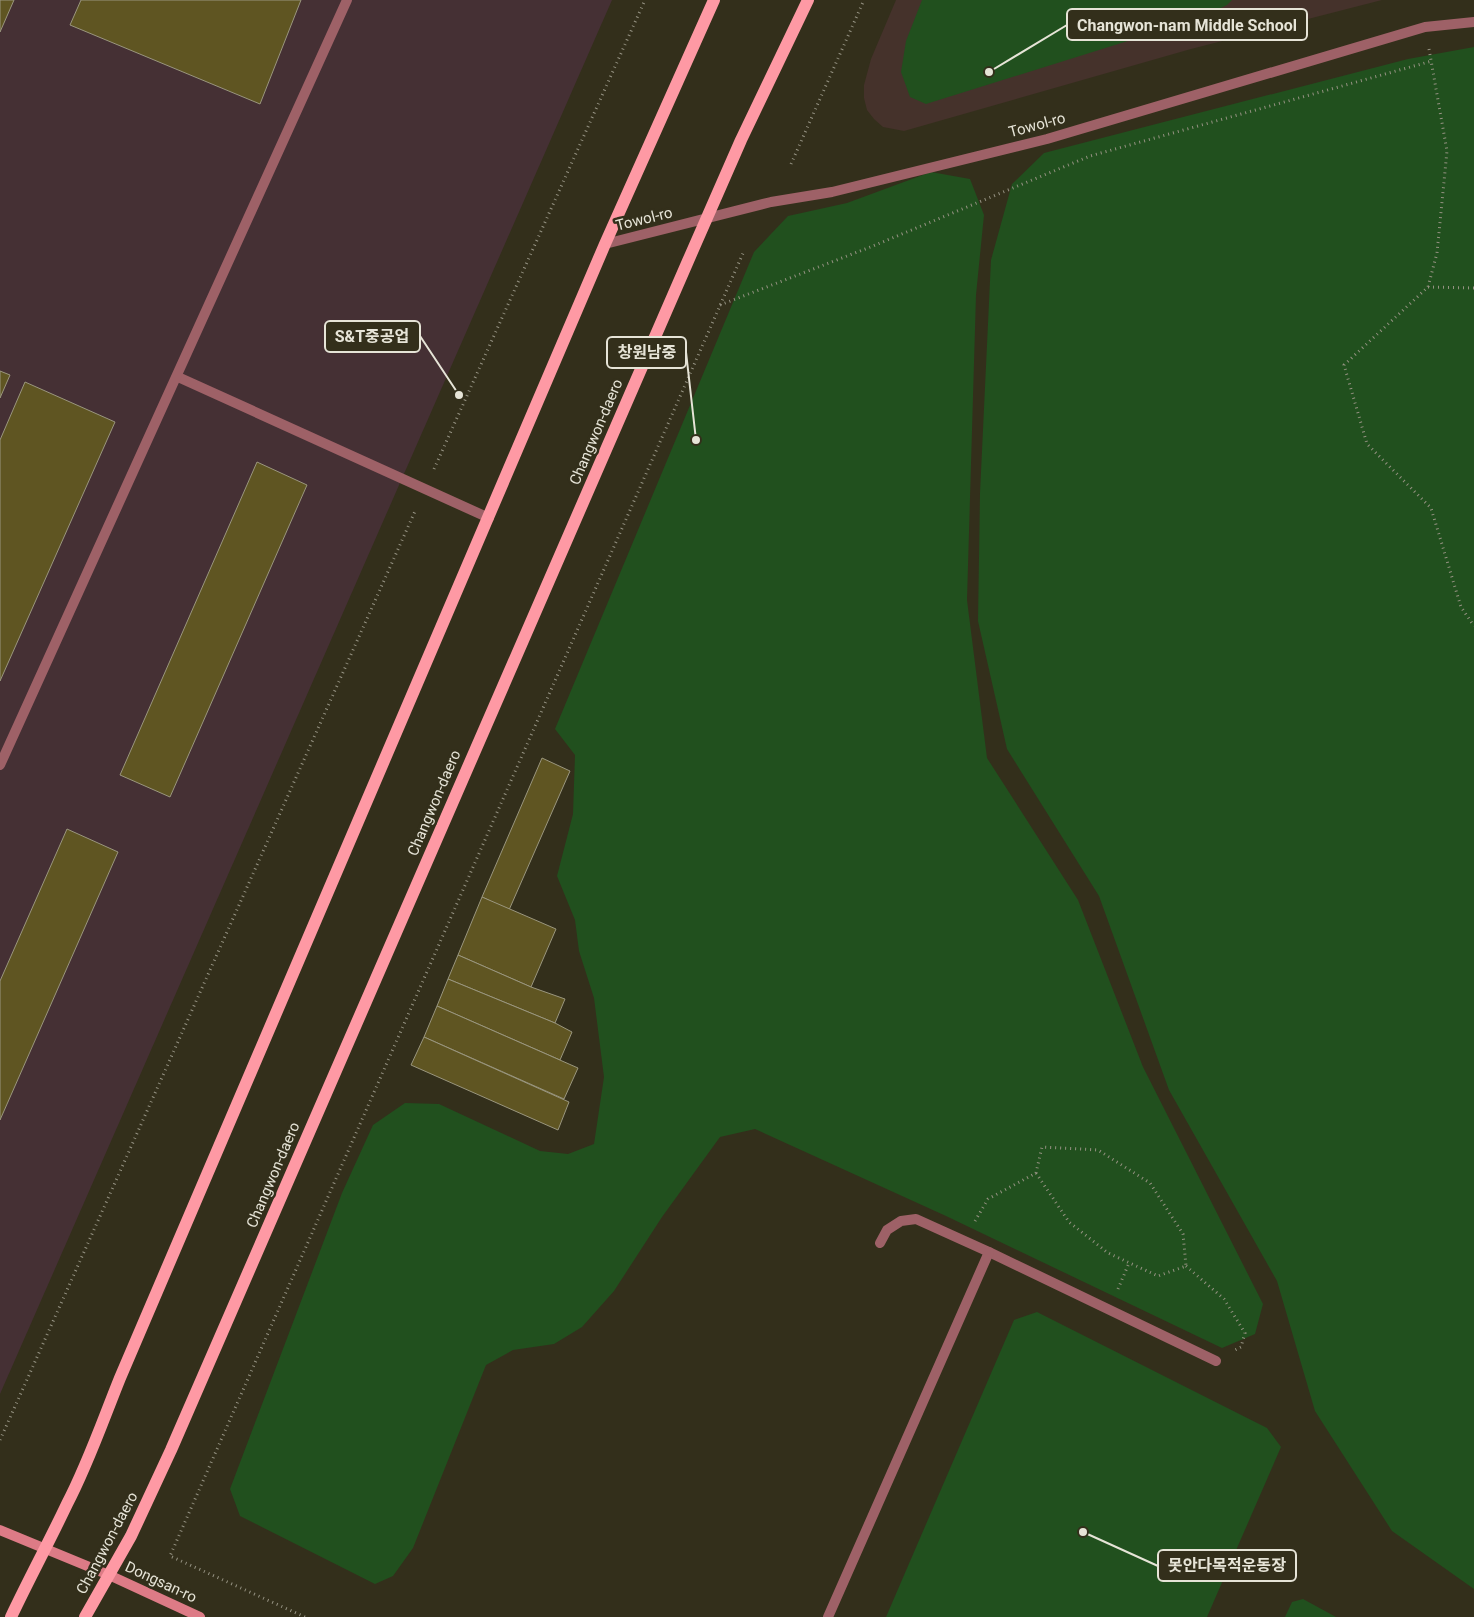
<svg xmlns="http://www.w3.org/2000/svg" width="1474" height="1617" font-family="Roboto,'Noto Sans KR',sans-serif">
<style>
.industrial{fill:#453034}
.education{fill:#45322b}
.green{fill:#21501e}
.building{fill:#5f5522;stroke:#9a967e}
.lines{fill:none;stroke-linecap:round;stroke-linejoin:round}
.path{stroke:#959282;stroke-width:3;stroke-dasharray:1 4;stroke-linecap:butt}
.service{stroke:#9e6167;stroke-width:10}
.minor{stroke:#9e6167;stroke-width:10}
.tertiary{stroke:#9e6167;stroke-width:10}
.secondary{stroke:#dd7b86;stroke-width:10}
.primary{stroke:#fe99a4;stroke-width:12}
.labels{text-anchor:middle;stroke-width:5;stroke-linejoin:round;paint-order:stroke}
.street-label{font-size:15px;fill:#e6e4d7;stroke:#332f1b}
.leader{fill:none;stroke:#e6e4d7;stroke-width:2}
.callout-dot{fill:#e6e4d7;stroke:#332f1b;stroke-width:2}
.callout{fill:#332f1b;stroke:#e6e4d7;stroke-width:2}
.callout-label{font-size:16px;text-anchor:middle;font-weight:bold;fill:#e6e4d7}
</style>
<rect width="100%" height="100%" fill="#332f1b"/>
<path class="industrial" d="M0 0H612L0 1394Z"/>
<path class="education" d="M896 0H1382L1191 49 904 131 883 127 874 119 867 110 864 98V85L871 59Z"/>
<g class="green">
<path d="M922 0H1232L1227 5 1198 19 926 104 910 97 901 72 906 41Z"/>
<path d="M1474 47V1589L1392 1531 1315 1411 1277 1281 1169 1090 1099 896 1007 749 978 621 980 493 991 260 1012 184 1044 153 1408 59Z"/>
<path d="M931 172 970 179 984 215 976 295 967 600 987 758 1078 900 1143 1067 1263 1304 1255 1334 1222 1348 946 1216 755 1129 720 1137 662 1217 614 1291 582 1327 554 1344 513 1350 486 1365 413 1548 393 1576 375 1584 240 1516 230 1489 342 1193 373 1125 405 1103 439 1104 540 1151 568 1154 594 1144 604 1077 594 998 579 951 575 920 557 876 573 814 575 755 555 729 754 252 788 216 847 203Z"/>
<path d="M1037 1312 1267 1428 1281 1447 1207 1617H886L1014 1320Z"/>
<path d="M1303 1599 1336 1617H1285L1292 1602Z"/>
</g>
<g class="building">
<path d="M0 0H14L0 32Z"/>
<path d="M81 0H301L260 104 70 25Z"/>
<path d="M0 371 10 375 0 398Z"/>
<path d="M25 382 115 422 0 681V440Z"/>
<path d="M257 462 307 485 170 797 120 775Z"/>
<path d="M542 758 570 771 509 910 482 897Z"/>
<path d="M67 829 118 852 0 1120V981Z"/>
<path d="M482 897 556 929 531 987 458 955Z"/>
<path d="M458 955 531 987 565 999 555 1023 448 979Z"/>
<path d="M448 979 555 1023 572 1032 560 1060 437 1006Z"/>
<path d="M437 1006 578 1068 564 1099 424 1037Z"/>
<path d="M424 1037 569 1102 558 1130 411 1065Z"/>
</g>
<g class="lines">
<g class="path">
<path d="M1429 49 1447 151 1437 253 1428 287 1344 365 1367 444 1431 508 1461 607 1474 626"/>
<path d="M791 164 864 0"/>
<path d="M1428 287 1474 288"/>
<path d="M720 305 873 246 1090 156 1432 61"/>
<path d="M434 469 645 0"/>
<path d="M975 1221 988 1199 1036 1173 1042 1147 1098 1150 1150 1183 1183 1234 1186 1266 1158 1276 1108 1253 1069 1222 1036 1173"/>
<path d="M1186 1266 1224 1299 1245 1333 1241 1347 1235 1350"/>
<path d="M1118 1289 1129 1263"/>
<path d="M0 1440 416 509"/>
<path d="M305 1617 170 1556 744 251"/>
</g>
<g class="service">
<path d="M880 1243 887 1230 901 1221 916 1219 989 1252 1216 1361"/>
<path d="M828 1617 989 1252"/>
</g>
<g class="minor">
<path d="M178 377 489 518"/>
<path d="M0 765 347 0"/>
</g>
<path class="tertiary" d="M605 244 771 202 832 192 1047 139 1425 27 1474 22"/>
<path class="secondary" d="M0 1530 109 1575 200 1617"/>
<g class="primary">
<path d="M11 1617C29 1579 49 1542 67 1504 88 1464 103 1420 120 1378L605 244 714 0"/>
<path d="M85 1617 131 1536 171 1450 688 261 741 140 808 0"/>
</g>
</g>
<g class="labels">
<g class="street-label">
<text transform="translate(1037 125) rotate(-15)" y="5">Towol-ro</text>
<text transform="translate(644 219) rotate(-14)" y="5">Towol-ro</text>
<text transform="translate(596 432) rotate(-67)" y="5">Changwon-daero</text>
<text transform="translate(434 803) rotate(-67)" y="5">Changwon-daero</text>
<text transform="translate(273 1175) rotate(-67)" y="5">Changwon-daero</text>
<text transform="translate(107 1543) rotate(-62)" y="5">Changwon-daero</text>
<text transform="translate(161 1582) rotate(25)" y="5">Dongsan-ro</text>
</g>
</g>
<path class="leader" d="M989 72L1067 25M459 395L420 336M696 440L686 352M1083 1532L1158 1566"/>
<g class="callout-dot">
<circle cx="989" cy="72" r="5"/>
<circle cx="459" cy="395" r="5"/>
<circle cx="696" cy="440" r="5"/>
<circle cx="1083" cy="1532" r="5"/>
</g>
<g class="callout">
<rect x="1067" y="9" width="240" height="31" rx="5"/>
<rect x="325" y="321" width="95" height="31" rx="5"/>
<rect x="607" y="337" width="79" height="31" rx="5"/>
<rect x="1158" y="1550" width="138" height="31" rx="5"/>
</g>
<g class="callout-label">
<text x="1187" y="31">Changwon-nam Middle School</text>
<text x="372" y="342">S&amp;T중공업</text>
<text x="647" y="358">창원남중</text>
<text x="1227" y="1571">못안다목적운동장</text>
</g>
</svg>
